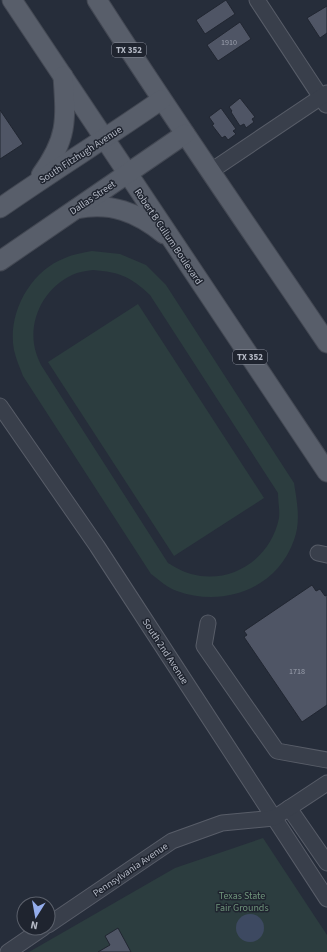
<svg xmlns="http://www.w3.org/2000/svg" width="327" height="952" font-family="'Source Sans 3',sans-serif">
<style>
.green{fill:#2c3d3f;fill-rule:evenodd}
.water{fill:#3d4961}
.building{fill:#4f5565;stroke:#212631}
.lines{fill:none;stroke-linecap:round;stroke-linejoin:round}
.minor-casing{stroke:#585d68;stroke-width:17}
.major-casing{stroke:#434853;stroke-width:21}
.minor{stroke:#393f4b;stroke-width:15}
.major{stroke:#585e6a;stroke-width:19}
.labels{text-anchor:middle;stroke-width:3;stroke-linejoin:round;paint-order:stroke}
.number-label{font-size:8px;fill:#9ca1ae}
.shield{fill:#1f242f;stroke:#888d99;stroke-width:1}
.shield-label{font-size:9px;font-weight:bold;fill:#b5bac6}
.street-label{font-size:10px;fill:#b5bac6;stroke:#1f242f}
.park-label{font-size:10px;fill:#6f947b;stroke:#1f242f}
</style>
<rect width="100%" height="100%" fill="#262d3a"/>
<g class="green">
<path d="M92 251 120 254 146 265 166 285 294 483C297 502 301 521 294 540 277 589 223 608 177 591 168 588 159 580 151 574L23 376C20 368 16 359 14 350 7 314 30 271 65 258 73 254 83 253 92 251ZM93 270C120 272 131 277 150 295L278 493C278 501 280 511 279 518 271 559 231 585 191 574 183 572 175 567 168 563L41 365C38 359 35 351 34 344 30 316 46 287 72 275 78 272 86 271 93 270Z"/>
<path d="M138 304 264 498 174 556 48 362Z"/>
<path d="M263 838 327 935V952H29L175 868Z"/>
</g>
<circle class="water" cx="250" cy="928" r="14"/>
<g class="building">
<path d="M226 0 235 14 205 34 196 20Z"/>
<path d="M327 6V33L320 38 307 18Z"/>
<path d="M240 22 251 39 218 61 207 45Z"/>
<path d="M240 98 255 117 252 119 254 122 246 128 244 124 240 126 231 112 232 111 229 107Z"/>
<path d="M221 108 236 129 233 131 236 134 228 140 225 136 222 138 212 125 214 124 209 117Z"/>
<path d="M0 110 23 144 0 159Z"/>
<path d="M312 585 316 591 320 589 325 596 327 595V705L302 722 244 637 247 635 244 631Z"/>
<path d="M118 928 131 952H98L110 945 105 936Z"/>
</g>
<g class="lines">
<defs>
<g id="minor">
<path d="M257 0 326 105"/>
<path d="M211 171 327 93"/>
<path d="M0 406 97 546 327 899"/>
<path d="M318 553 327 555"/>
<path d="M208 623 204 646 277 751 327 760"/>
<path d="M289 808 327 863"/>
<path d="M48 925 172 841 222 823 274 818 327 783"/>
<path d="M8 952 43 928"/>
</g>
<g id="major">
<path d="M12 0 327 472"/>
<path d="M97 0C171 116 250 229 327 343"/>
<path d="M41 175C68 138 66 120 63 76"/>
<path d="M0 208C53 171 108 137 161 100"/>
<path d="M76 209C111 202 137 212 164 234"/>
<path d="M0 261 185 134"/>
</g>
</defs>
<use href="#minor" class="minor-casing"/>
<use href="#major" class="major-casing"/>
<use href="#minor" class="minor"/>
<use href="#major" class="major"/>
</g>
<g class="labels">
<g class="number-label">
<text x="229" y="45">1910</text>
<text x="297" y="674">1718</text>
</g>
<g class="shield">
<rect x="112" y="43" width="34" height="14" rx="3"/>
<rect x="233" y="350" width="34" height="14" rx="3"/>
</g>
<g class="shield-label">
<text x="129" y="53">TX 352</text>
<text x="250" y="360">TX 352</text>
</g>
<g class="street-label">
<text transform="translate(80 154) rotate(-33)" y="4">South Fitzhugh Avenue</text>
<text transform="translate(92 197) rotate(-34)" y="4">Dallas Street</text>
<text transform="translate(169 236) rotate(56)" y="4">Robert B Cullum Boulevard</text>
<text transform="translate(166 651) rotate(57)" y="4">South 2nd Avenue</text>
<text transform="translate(130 869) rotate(-34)" y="4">Pennsylvania Avenue</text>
</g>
<g class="park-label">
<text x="242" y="899">Texas State<tspan x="242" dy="12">Fair Grounds</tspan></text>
</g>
</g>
<g transform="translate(36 916) rotate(191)"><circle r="19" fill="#1f242f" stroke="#5b606b"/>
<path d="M0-3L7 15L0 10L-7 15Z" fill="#94adec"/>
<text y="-6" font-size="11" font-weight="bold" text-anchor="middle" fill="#b5bac6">N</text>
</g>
</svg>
